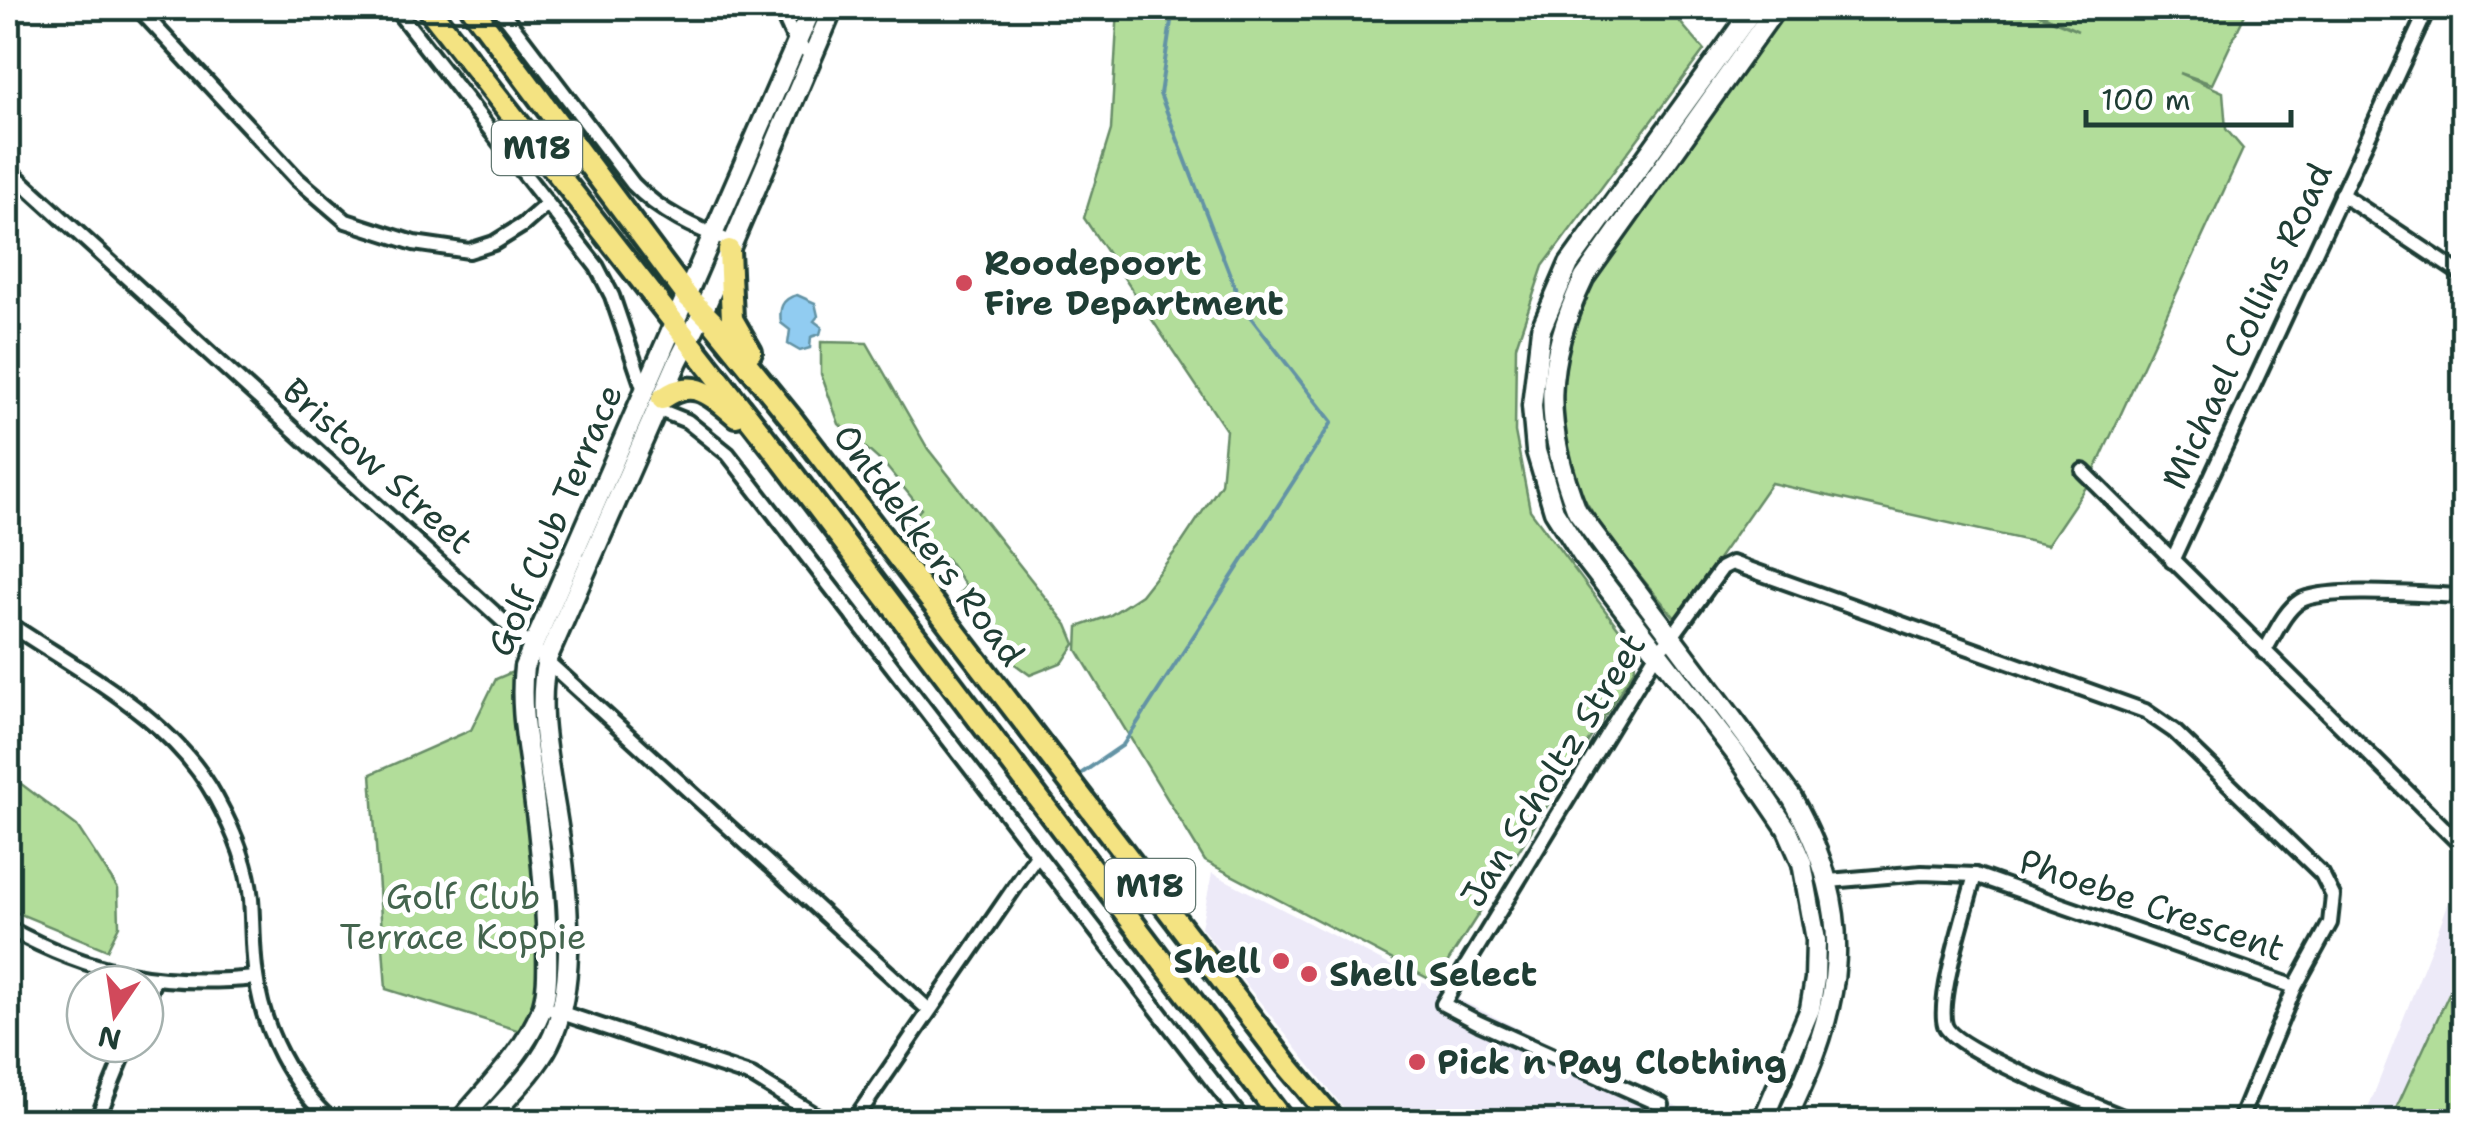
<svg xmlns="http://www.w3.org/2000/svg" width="2471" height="1129" font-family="'Shantell Sans',sans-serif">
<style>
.built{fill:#edeaf8}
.green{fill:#b2dd9a;stroke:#688d67;stroke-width:2.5}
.water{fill:#91ccf1;stroke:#6393a5;stroke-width:2.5}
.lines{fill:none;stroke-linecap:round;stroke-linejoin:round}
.stream{stroke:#6393a5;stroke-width:4}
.street-casing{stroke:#1f3d34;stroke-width:20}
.secondary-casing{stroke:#1f3d34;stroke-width:25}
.primary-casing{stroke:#1f3d34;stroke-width:28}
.street{stroke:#fff;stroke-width:12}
.secondary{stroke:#fff;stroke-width:18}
.primary{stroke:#f4e382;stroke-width:20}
.poi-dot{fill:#d1495b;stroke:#fff;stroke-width:4}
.labels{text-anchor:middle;stroke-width:10;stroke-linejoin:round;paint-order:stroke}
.shield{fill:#fff;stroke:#627771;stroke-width:2.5}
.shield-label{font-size:32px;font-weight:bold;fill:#1f3d34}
.poi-label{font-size:35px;font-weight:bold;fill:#1f3d34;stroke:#fff;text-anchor:start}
.street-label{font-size:35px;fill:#1f3d34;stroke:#fff}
.park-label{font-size:35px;fill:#44654e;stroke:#fff}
</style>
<rect width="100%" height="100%" fill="#fff"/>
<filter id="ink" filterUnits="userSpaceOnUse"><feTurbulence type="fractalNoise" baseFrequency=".01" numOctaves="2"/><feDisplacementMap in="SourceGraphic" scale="20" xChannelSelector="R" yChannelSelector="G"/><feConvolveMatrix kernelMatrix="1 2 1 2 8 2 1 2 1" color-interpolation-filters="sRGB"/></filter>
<g filter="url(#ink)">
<g class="built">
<path d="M2463 866V1121L2363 1122Z"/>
<path d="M1212 873 1411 976 1707 1121H1359L1342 1106 1201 927Z"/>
</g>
<g class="green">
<path d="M1118 8H1668L1704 50 1543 266 1516 346 1515 432 1530 510 1634 649 1635 668 1435 982 1205 861 1077 650 1078 627 1109 616 1141 595 1181 544 1221 484 1226 430 1084 218 1111 130Z"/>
<path d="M1790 8H2023L2078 31 2028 8H2107L2119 12 2129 8H2248L2212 84 2180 73 2223 92 2226 129 2243 149 2089 483 2047 545 1771 483 1676 619C1634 568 1581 513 1563 448 1531 335 1620 231 1683 148 1719 101 1755 54 1790 8Z"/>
<path d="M821 342 867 343 928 449 1067 625 1075 644 1063 662 1030 675 1001 654 959 594 966 586 946 558 928 562 905 527 921 509 886 466 839 424 821 374Z"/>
<path d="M524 667 547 972 530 1034 386 989 371 774 471 730 496 679Z"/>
<path d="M8 774 77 826 118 889 119 926 107 950 8 909Z"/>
<path d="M2463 963V1121H2413L2394 1113Z"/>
</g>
<path class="water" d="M797 295 815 303 818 316 814 321 822 327 820 334 811 337 810 348 800 351 788 344 790 330 781 323C779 309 781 299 797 295Z"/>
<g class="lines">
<path class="stream" d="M1082 773 1123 745 1332 422 1242 306 1160 94 1173 8"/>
<defs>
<g id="street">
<path d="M138 8 297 179 346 221 414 243 469 251 494 243 523 225 547 204"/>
<path d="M395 8 597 267 612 296 644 390"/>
<path d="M499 8 633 184C661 213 695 228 731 242"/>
<path d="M780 8 796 43 813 56"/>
<path d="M8 169 929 1010"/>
<path d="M2341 194 2464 276"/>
<path d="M657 409 687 421 728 454 1244 1122"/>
<path d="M2083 471 2464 848"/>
<path d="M2172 561 2428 8"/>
<path d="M8 623C82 673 172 717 216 798 233 829 248 864 251 899 253 925 252 950 256 976 263 1031 291 1085 333 1122"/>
<path d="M2264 652C2274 636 2284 611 2300 601 2323 586 2431 595 2464 596"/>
<path d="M1975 875C1967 906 1937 998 1945 1025 1952 1050 2103 1108 2134 1122"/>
<path d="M1829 881 1922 873 1975 875 2295 987"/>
<path d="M8 928C92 974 159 987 256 978"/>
<path d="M145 1003 154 980"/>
<path d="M553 1010 752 1076 827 1122"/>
<path d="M1662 1105 1479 1023 1443 1004 1657 652 1671 638 1722 568 1732 563 2145 711 2174 731 2322 874 2333 896 2330 923 2295 987 2239 1122"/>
<path d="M96 1122 128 1044"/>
<path d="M853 1122 1037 855"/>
</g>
<g id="secondary">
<path d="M1754 8 1569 264 1541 329 1532 406 1536 451 1554 511 1582 555 1736 754 1787 829 1802 863 1816 940 1815 979 1810 1009 1762 1122"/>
<path d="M1776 8 1584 278C1543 362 1543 425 1577 511L1792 798C1859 919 1844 1002 1785 1122"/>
<path d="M459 1122C488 1087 524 1053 541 1011 549 990 547 964 547 942 545 891 540 840 533 789 528 748 519 708 524 667L812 8"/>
<path d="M486 1122C507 1097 534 1073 549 1044 582 980 565 864 553 795 546 748 537 706 547 659L678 361 703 312 833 8"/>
</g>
<g id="primary">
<path d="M428 8 775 451 1284 1122"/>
<path d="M472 8 687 296 712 321 791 418 1287 1065 1335 1122"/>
<path d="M729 250 732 319 751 352"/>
<path d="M662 399C693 376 711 395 736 416"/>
</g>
</defs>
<use href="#street" class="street-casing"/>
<use href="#secondary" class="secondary-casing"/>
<use href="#primary" class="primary-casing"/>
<use href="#street" class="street"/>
<use href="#secondary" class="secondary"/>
<use href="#primary" class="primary"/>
</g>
</g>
<g class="poi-dot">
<circle cx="964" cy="283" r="10"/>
<circle cx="1281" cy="961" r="10"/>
<circle cx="1309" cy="974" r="10"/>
<circle cx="1417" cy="1062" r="10"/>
</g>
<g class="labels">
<g class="shield">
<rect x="492" y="121" width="90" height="54" rx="8"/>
<rect x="1105" y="859" width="90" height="54" rx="8"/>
</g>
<g class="shield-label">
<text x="537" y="159">M18</text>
<text x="1150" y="897">M18</text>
</g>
<g class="poi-label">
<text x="984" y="275">Roodepoort<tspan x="984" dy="40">Fire Department</tspan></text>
<text x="1261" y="973" text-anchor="end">Shell</text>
<text x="1329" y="986">Shell Select</text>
<text x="1437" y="1074">Pick n Pay Clothing</text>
</g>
<g class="street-label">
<text transform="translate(2247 326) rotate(-65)" y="12">Michael Collins Road</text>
<text transform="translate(378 466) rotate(42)" y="12">Bristow Street</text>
<text transform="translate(555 520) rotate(-67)" y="12">Golf Club Terrace</text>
<text transform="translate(929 545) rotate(53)" y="12">Ontdekkers Road</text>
<text transform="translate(1553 770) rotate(-58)" y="12">Jan Scholtz Street</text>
<text transform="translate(2152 905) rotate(19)" y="12">Phoebe Crescent</text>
</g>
<g class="park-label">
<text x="463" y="909">Golf Club<tspan x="463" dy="40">Terrace Koppie</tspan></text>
</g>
</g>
<rect width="2471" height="1129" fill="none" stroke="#fff" stroke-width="40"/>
<rect x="20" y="20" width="2431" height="1089" fill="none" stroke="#1f3d34" stroke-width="4" filter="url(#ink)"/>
<g transform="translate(115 1014) rotate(193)"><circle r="48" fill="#ffffff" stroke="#a5b1ae" stroke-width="2.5"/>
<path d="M0-8L18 38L0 25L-18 38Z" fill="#d1495b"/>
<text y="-15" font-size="28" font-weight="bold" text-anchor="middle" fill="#1f3d34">N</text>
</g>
<path d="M2086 110v15h205v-15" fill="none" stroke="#1f3d34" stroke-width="5"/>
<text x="2101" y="110" font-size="30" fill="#1f3d34" stroke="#ffffff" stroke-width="8" paint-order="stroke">100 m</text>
</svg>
